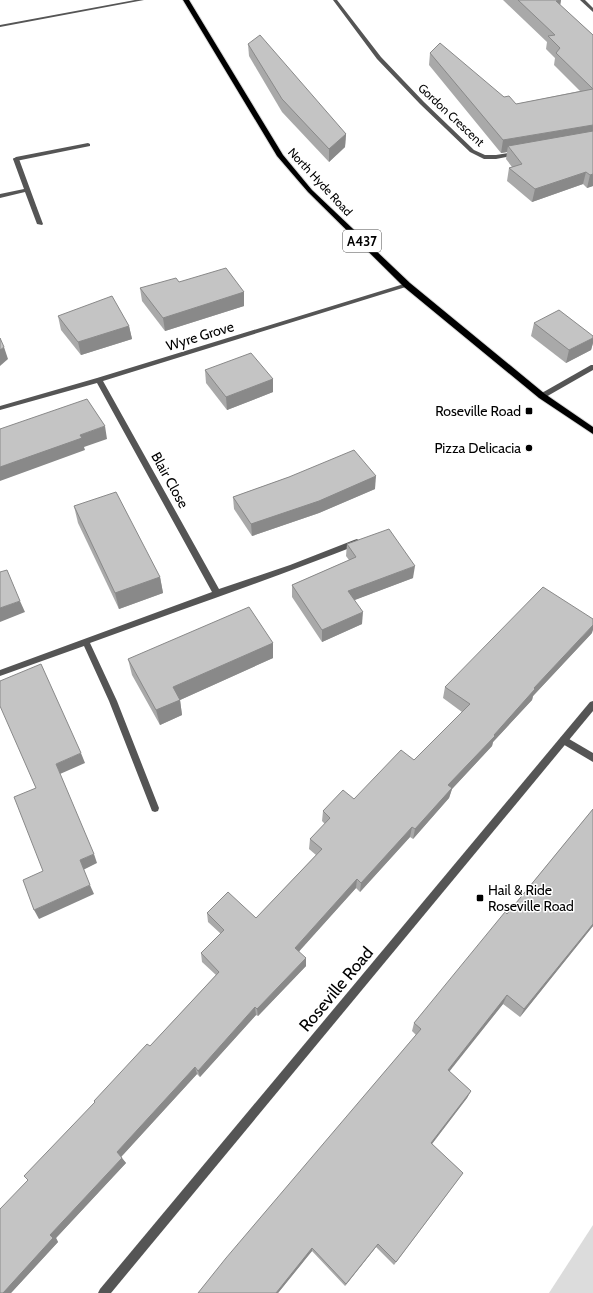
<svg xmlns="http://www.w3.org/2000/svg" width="593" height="1293" font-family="Cabin,sans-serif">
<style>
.green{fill:#dcdcdc}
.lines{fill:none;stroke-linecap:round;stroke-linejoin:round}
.primary-casing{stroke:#dbdbdb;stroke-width:2}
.service{fill:#555;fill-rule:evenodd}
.minor{fill:#555;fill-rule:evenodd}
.primary{fill:#000;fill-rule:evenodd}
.wall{fill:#a9a9a9}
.shaded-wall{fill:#898989}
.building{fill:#c4c4c4;stroke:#898989}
.poi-dot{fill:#000;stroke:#fff;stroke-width:1.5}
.labels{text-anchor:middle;stroke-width:3;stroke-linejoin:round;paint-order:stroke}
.far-street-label{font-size:12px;fill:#000;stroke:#fff}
.shield{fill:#fff;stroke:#4c4c4c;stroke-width:1}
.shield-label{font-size:13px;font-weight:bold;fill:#000}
.street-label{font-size:14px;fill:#000;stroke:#fff}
.poi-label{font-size:14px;fill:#000;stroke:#fff;text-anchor:end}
.near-street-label{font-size:17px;fill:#000;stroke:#fff}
</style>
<rect width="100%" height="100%" fill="#fff"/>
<path class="green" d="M593 1225V1293H549Z"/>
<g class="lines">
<defs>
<path id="primary" d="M183 0H189L283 155 312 190 410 283 545 394 593 427V434L539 398 404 287 308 192 277 156Z"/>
</defs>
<use href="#primary" class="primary-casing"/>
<g class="service">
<path d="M88 143 90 144V146L16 161 13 159 16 157Z"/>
<path d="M34 206 37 208 43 224 42 225 37 224 31 208Z"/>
<path d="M564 736 593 753V762L561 743 560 740 561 737Z"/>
</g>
<g class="minor">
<path d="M135 0H144L0 27V25Z"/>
<path d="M333 0H337L381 57 424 102 474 150 485 155H496L515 152 518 154 517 155 496 159H484L470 152 420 104 377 59Z"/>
<path d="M580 0H585L593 8V12Z"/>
<path d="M14 158 19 159 37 208 36 209 31 208 25 192 0 198V194L24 189 13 159Z"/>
<path d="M407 283 410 285 409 286 103 381 219 589 290 565 354 540 357 539 361 542 360 544C271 579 180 610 90 643L117 701 159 808 158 811 155 812 152 811 109 701 84 646 0 676V670L212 592 97 383 0 410V406L97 378Z"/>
<path d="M591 365H593V370L544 398H540V394Z"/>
<path d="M593 701V711L111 1293H98L100 1289 590 702Z"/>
</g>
<use href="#primary" class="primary"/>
</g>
<g class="wall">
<path d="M503 0H561L560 5 593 35V186L587 188 583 184 532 202 507 181 509 168 512 167 506 159 507 152 501 153 429 65 430 53 516 104 580 91 554 65 555 58 546 49 547 42Z"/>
<path d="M248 44 346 134 345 147 329 162 282 112 249 56Z"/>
<path d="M179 282 244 292V306L165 331 142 301 140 288Z"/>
<path d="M58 316 129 326 132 339 81 355 61 330Z"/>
<path d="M534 323 593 336V343L591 350 566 363 531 336Z"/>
<path d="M205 370 273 379V392L227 410 206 383Z"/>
<path d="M289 477 375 489 319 513 252 536 234 509 233 497Z"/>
<path d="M74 506 160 577 163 593 119 609 78 523Z"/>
<path d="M347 544 413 578 354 600 362 624 322 642 292 597V585L349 560 346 556Z"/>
<path d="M592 633 533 696 532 700 493 742 492 746 452 789 449 798 413 839 410 837 360 892 356 888 299 951 306 966 258 1016 256 1015 200 1077 197 1074 121 1157 126 1163 56 1238 58 1242 11 1293 28 1180 150 1046 216 975 202 962 201 953 221 934 208 922 207 913 256 918 316 855 309 849 310 839 325 824 322 821 323 811 354 799 414 760 462 712 443 698 445 687Z"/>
<path d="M273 643V658L180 700 182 715 160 725 132 675 128 659Z"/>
<path d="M593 809V926L520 1017 503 1004 449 1071 471 1091 467 1098 432 1144 463 1173 394 1265 376 1247 345 1286 312 1251 278 1293H198L416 1035 412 1031 414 1023 507 914Z"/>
</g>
<g class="shaded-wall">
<path d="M561 0 559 12 556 1Z"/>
<path d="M593 125V137L508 146 507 152 501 153 503 140Z"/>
<path d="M346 134 345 147 329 162V149Z"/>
<path d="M586 172 583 184 532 202 535 189Z"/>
<path d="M593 174V186L587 188 590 175Z"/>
<path d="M244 292V306L165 331 163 318Z"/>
<path d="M129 326 132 339 81 355 78 342Z"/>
<path d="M593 338V343L591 350 566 363 569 350Z"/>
<path d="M4 347 8 359 0 366V350Z"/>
<path d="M273 379V392L227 410 226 397Z"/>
<path d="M105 426 107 439 84 447 85 450 0 481V467L80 435Z"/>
<path d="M376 476 375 489 319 513 252 536 251 524Z"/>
<path d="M415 566 413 578 347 603 348 591Z"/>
<path d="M160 577 163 593 119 609 115 593Z"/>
<path d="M20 601 25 612 0 622V608Z"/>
<path d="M363 612 362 624 322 642V630Z"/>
<path d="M593 625V630L592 633 533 696 532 700 493 742 492 746 452 789 449 798 413 839 415 829 448 785 494 735 534 688Z"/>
<path d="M273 643V658L180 700 182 715 160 725 156 710 173 687Z"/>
<path d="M81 753 85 763 60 774 56 764Z"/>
<path d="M412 827 410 837 360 892 361 883Z"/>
<path d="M94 854 97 863 83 870 80 860Z"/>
<path d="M357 879 356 888 295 956V948Z"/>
<path d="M90 885 94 894 39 919 34 910Z"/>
<path d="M593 924V926L520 1017 524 1009Z"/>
<path d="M306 958V966L258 1016 257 1009Z"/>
<path d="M507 995 503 1004 445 1077 448 1070Z"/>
<path d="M255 1007 256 1015 200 1077 198 1071Z"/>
<path d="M195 1067 197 1074 121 1157 117 1152Z"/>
<path d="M471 1091 467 1098 428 1149 431 1143Z"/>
<path d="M122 1158 126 1163 56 1238 58 1242 11 1293H3L50 1235Z"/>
<path d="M378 1244 376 1247 345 1286 346 1284Z"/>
<path d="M312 1248V1251L278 1293H276Z"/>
</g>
<g class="building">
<path d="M518 0H561L556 1 593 35V125L503 140 430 53 440 43 504 97 509 96 516 104 593 89 556 53 560 48 548 36 555 35Z"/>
<path d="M260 35 346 134 329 149 282 99 248 44Z"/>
<path d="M593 131V174L590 175 586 172 535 189 509 168 522 164 508 146Z"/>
<path d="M226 268 244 292 163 318 140 288 176 278 179 282Z"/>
<path d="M112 296 129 326 78 342 58 316Z"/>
<path d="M559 310 593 336V338L569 350 534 323Z"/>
<path d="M0 338 4 347 0 350Z"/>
<path d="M251 353 273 379 226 397 205 370Z"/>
<path d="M87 399 105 426 80 435 82 438 0 467V429Z"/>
<path d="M354 450 376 476 319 501 251 524 233 497 289 477Z"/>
<path d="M116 492 160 577 115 593 74 506Z"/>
<path d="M389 529 415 566 348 591 363 612 322 630 292 585 356 557 347 544Z"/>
<path d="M7 570 20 601 0 608V572Z"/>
<path d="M543 587 593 619V625L534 688 535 689 494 735 495 736 448 785 452 788 415 829 412 827 361 883 357 879 295 948 306 958 257 1009 255 1007 198 1071 195 1067 117 1152 122 1158 50 1235 53 1238 3 1293H0V1209L28 1180 24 1176 95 1102 94 1101 147 1044 150 1046 219 972 201 953 224 930 207 913 228 892 256 918 322 849 310 839 330 818 323 811 343 790 354 799 401 750 414 760 470 704 445 687Z"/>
<path d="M249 607 273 643 173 687 180 700 156 710 128 659Z"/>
<path d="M41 664 81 753 56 764 94 854 80 860 90 885 34 910 23 880 43 871 14 797 36 788 0 706V681Z"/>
<path d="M593 809V924L524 1009 507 995 448 1070 471 1091 431 1143 463 1173 396 1262 378 1244 346 1284 312 1248 276 1293H198L226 1258 421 1029 414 1023 505 912 507 914Z"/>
</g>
<g class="poi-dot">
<rect x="525" y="407" width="8" height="8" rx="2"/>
<circle cx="529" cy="448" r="4"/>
<rect x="476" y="894" width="8" height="8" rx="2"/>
</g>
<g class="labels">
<g class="far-street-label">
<text transform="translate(451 115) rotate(43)" y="4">Gordon Crescent</text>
<text transform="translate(320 182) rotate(47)" y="4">North Hyde Road</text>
</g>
<rect class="shield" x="343" y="230" width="38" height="22" rx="3"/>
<g class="shield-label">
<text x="362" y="246">A437</text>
</g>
<g class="street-label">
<text transform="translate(200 336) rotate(-17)" y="5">Wyre Grove</text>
<text transform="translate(170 480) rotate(61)" y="5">Blair Close</text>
</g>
<g class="poi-label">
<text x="521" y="416">Roseville Road</text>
<text x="521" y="453">Pizza Delicacia</text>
<text x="488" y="895" text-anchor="start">Hail &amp; Ride<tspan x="488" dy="16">Roseville Road</tspan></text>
</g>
<g class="near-street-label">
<text transform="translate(336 989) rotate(-50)" y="6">Roseville Road</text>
</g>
</g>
</svg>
